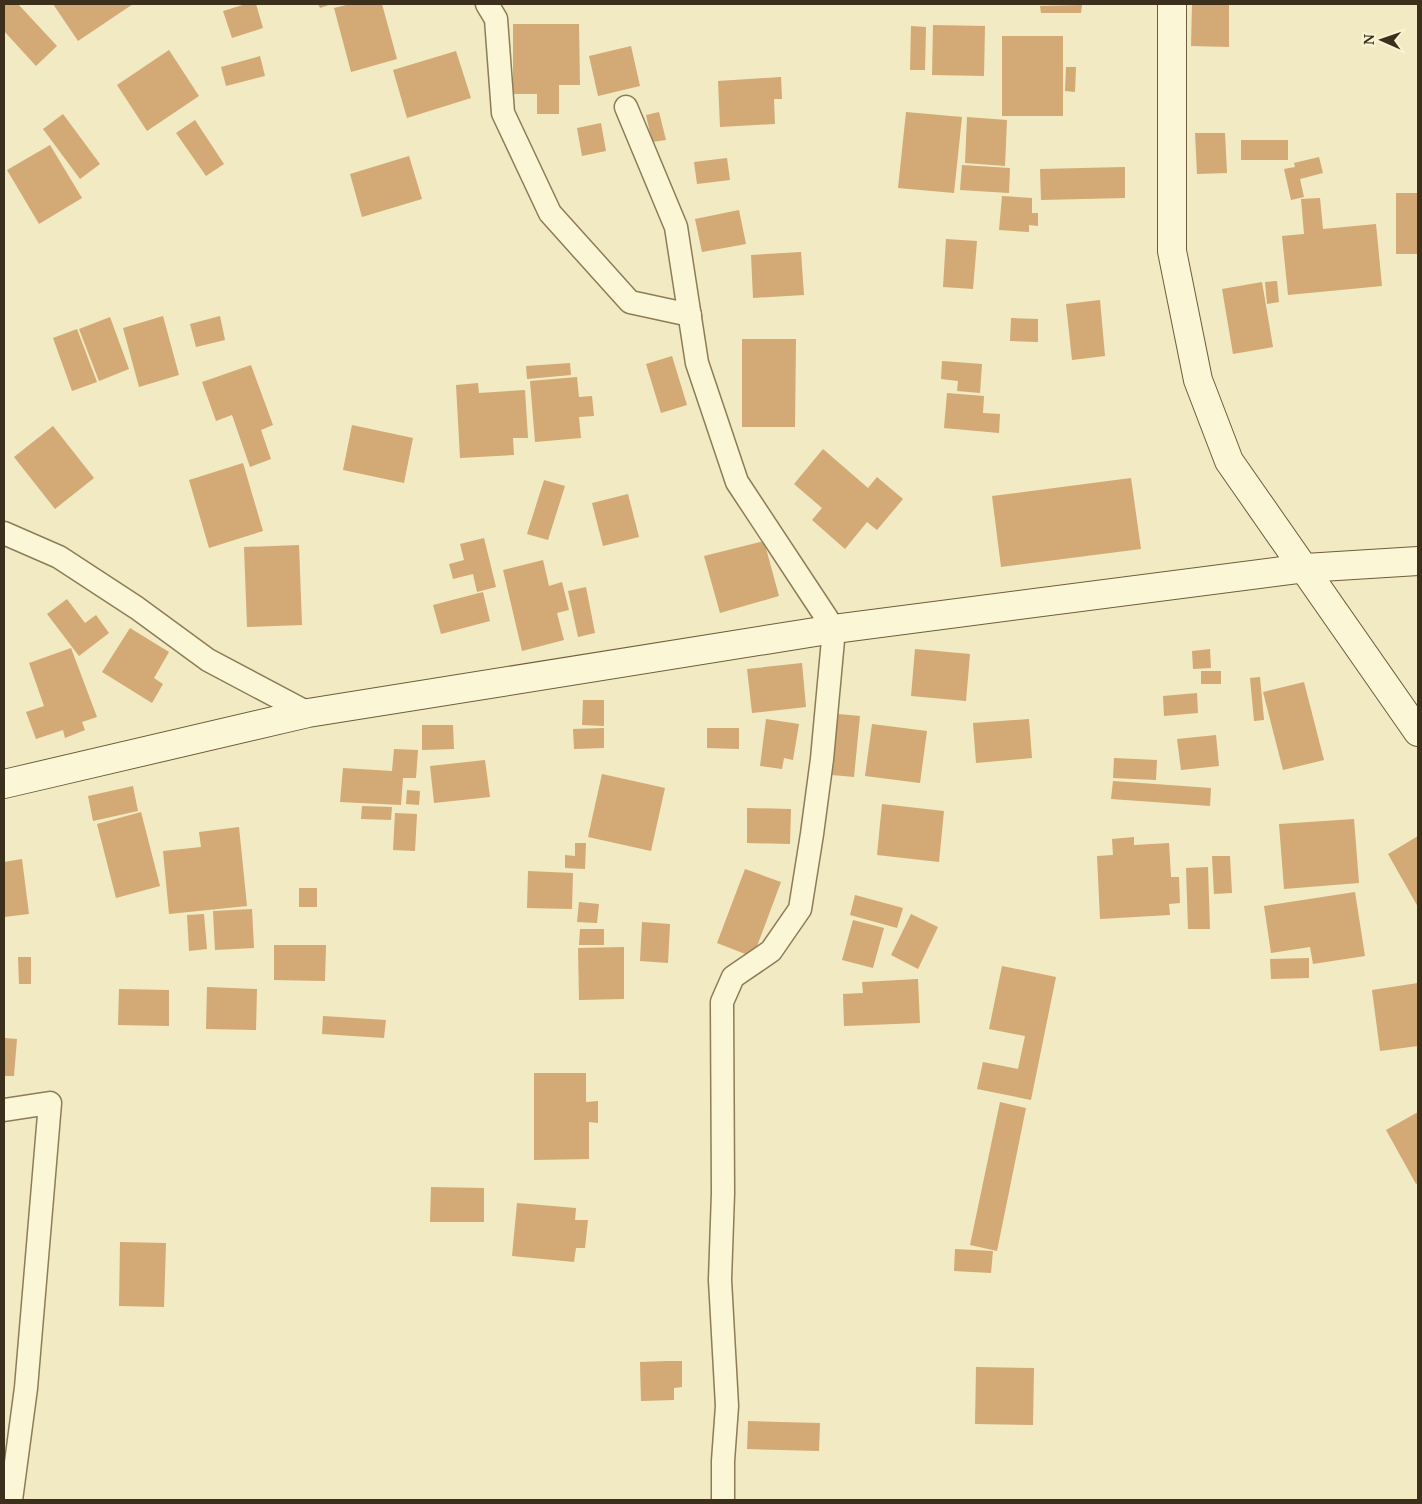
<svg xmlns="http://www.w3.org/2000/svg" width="1422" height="1504" font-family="'Noto Serif',serif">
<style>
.building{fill:#d3a975}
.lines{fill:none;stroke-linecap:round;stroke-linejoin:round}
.street-casing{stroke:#8d7c57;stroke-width:25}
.secondary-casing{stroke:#6f5c3b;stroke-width:30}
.street{stroke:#fbf6d6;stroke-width:22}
.secondary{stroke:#fbf6d6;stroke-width:28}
</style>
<rect width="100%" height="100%" fill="#f1eac2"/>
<g class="building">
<path d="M4 4H18L57 46 36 66 4 31Z"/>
<path d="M53 4H133L78 41Z"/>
<path d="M246 4H256L263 28 232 38 223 11Z"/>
<path d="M318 4H332L320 8Z"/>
<path d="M350 4H382L397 59 351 72 334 8Z"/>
<path d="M1192 4H1229V47L1191 46Z"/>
<path d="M1082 5 1081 13H1041L1040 6Z"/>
<path d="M513 24H579L580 85H559V114H537V94H513Z"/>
<path d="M933 25 985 26 984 76 932 75Z"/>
<path d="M911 26 926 27 925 70H910Z"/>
<rect x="1002" y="36" width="61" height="80"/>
<path d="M631 46 640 86 598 96 589 56Z"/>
<path d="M169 50 199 96 147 131 117 85Z"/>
<path d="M456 51 471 98 407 118 393 70Z"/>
<path d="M260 56 265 76 226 86 221 67Z"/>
<path d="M1066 67H1076L1075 92 1065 91Z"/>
<path d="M781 77 782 99H774L775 124 720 127 718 81Z"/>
<path d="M659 112 666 140 652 142 646 115Z"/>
<path d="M906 112 962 117 954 193 898 188Z"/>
<path d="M63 114 100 164 80 179 43 129Z"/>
<path d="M967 117 1007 120 1005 166 965 163Z"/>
<path d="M195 120 224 164 206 176 176 133Z"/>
<path d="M601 123 606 151 582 156 577 128Z"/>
<path d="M1195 133H1225L1227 173 1197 174Z"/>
<rect x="1241" y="140" width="47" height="20"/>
<path d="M50 145 82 198 39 224 7 170Z"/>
<path d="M409 156 422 199 362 217 350 174Z"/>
<path d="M1319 157 1323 173 1300 179 1304 197 1291 200 1284 169 1295 167 1294 163Z"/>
<path d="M727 158 730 180 697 184 694 162Z"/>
<path d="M962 165 1010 168 1009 193 960 190Z"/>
<path d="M1125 167V198L1041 200 1040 169Z"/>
<rect x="1396" y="193" width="22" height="61"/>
<path d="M1002 196 1032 198V213H1038V226L1029 225V232L999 230Z"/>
<path d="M1320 198 1323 229 1376 224 1382 286 1288 295 1282 236 1304 234 1301 199Z"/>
<path d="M739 210 746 244 702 252 695 219Z"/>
<path d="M946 239 977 241 973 289 943 287Z"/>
<path d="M801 252 804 295 753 298 751 255Z"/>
<path d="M1277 281 1279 302 1267 304 1265 282Z"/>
<path d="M1262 282 1273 347 1233 354 1222 289Z"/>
<path d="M1100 300 1105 356 1072 360 1066 304Z"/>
<path d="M163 316 179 375 139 387 123 328Z"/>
<path d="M220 316 225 340 196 347 190 324Z"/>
<path d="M110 317 129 369 99 381 79 329Z"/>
<path d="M1011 318 1038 319V342L1010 341Z"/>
<path d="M77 329 97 382 72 391 53 338Z"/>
<path d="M742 339H796L795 427H742Z"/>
<path d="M672 356 687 405 661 413 646 364Z"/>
<path d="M942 361 982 364 980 393 957 391 958 381 941 379Z"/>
<path d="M570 363 571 375 527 379 526 366Z"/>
<path d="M251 365 273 425 261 430 271 459 250 467 232 415 216 421 202 382Z"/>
<path d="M577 377 579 397 592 396 594 416 579 417 581 438 535 442 530 381Z"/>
<path d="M478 383 479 393 525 390 528 438H513L514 455 460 458 456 385Z"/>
<path d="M947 393 984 396 983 413 1000 414 999 433 944 428Z"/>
<path d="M352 425 413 438 404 483 343 470Z"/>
<path d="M53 426 94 478 55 509 14 457Z"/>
<path d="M823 449 868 488 877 477 903 499 877 530 867 522 845 549 812 520 822 508 794 484Z"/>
<path d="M243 463 263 531 209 548 189 480Z"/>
<path d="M1131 478 1141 549 1001 567 992 496Z"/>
<path d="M544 480 565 486 548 540 527 534Z"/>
<path d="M628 494 639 537 603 546 592 503Z"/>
<path d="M484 538 496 587 477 592 473 574 453 579 449 564 464 560 460 544Z"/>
<path d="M764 541 779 596 720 613 704 556Z"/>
<path d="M299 545 302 625 247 627 244 547Z"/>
<path d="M543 560 549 586 562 582 569 610 557 613 564 640 522 651 503 570Z"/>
<path d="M586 587 595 633 578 637 568 591Z"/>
<path d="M483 592 490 621 441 634 433 605Z"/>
<path d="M67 599 85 623 96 615 109 633 79 656 47 614Z"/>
<path d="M130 628 169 652 154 678 163 684 152 703 102 672Z"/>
<path d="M71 648 97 717 82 722 85 730 65 738 63 730 36 739 26 712 44 706 29 663Z"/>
<path d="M915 649 970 654 966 701 911 696Z"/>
<path d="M1210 649 1211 668 1193 669 1192 651Z"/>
<path d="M802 663 806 707 752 713 747 669Z"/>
<rect x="1201" y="671" width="20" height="13"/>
<path d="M1260 677 1264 720 1254 721 1250 678Z"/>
<path d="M1304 682 1324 760 1283 770 1263 692Z"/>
<path d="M1197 693 1198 713 1164 716 1163 696Z"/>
<path d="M583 700H604V726L582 725Z"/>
<path d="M838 714 860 716 854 777 832 775Z"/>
<path d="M766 719 799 724 793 760 784 758 782 769 760 766Z"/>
<path d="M1029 719 1032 758 976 763 973 723Z"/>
<path d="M872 724 927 731 920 783 865 776Z"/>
<path d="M422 725H453L454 749 422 750Z"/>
<path d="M604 728V748L574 749 573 729Z"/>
<path d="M707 728H739V749L707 748Z"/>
<path d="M1216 735 1219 766 1181 770 1177 739Z"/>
<path d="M394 749 418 750 416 778H403L401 805 340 802 343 768 392 771Z"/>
<path d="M1114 758 1157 760 1156 780 1113 778Z"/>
<path d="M485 760 490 797 434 803 430 766Z"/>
<path d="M602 774 665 788 651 851 588 837Z"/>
<path d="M1113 781 1211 788 1210 806 1111 799Z"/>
<path d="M133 786 138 811 93 821 88 796Z"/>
<path d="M407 790 420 791 419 805 406 804Z"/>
<path d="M882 804 944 811 939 862 877 855Z"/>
<path d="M362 806 392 807 391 820 361 819Z"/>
<path d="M747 808 791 809 790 844 747 843Z"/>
<path d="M141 812 160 886 116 898 97 824Z"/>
<path d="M395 813 417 814 415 851 393 850Z"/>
<path d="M1354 819 1359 883 1284 889 1279 824Z"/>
<path d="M239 827 247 906 169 914 163 851 201 847 199 832Z"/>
<path d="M1418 836V907L1388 854Z"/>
<path d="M1134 837V845L1169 843 1171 877H1179L1180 903 1169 904 1170 915 1100 919 1097 856 1113 855 1112 839Z"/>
<path d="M575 843H586L585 869 565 868V855L575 856Z"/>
<path d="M1212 856H1230L1232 893 1214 894Z"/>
<path d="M22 859 29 914 4 917V862Z"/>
<path d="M1208 867 1210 929H1188L1186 868Z"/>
<path d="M745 869 781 882 753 957 717 943Z"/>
<path d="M528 871 573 873 572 909 527 908Z"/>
<rect x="299" y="888" width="18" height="19"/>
<path d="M1355 892 1365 956 1313 964 1310 947 1271 953 1264 906Z"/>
<path d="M855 895 903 908 897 928 850 915Z"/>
<path d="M579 902 599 904 597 923 577 922Z"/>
<path d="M252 909 254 948 215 950 213 911Z"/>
<path d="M204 914 207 949 189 951 187 915Z"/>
<path d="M911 914 938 927 918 969 891 955Z"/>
<path d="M853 920 884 928 873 968 842 960Z"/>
<path d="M642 922 670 924 668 963 640 961Z"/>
<path d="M580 929H604V945H579Z"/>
<path d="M274 945H326L325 981 274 980Z"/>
<path d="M624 947V999L579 1000 578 948Z"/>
<path d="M18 957H31V984H19Z"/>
<path d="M1309 958V978L1271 979 1270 959Z"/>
<path d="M1002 966 1056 977 1031 1100 977 1089 983 1062 1018 1069 1025 1036 989 1029Z"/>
<path d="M918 979 920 1023 844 1026 843 994 863 993 862 982Z"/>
<path d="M1418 983V1046L1380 1051 1372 990Z"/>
<path d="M207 987 257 989 256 1030 206 1029Z"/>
<path d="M119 989 169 990V1026L118 1025Z"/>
<path d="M323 1016 386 1020 384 1038 322 1034Z"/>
<path d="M4 1038 17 1039 14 1076H4Z"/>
<path d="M534 1073H586V1102L598 1101V1123L589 1122V1159L534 1160Z"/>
<path d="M1000 1102 1026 1108 997 1251 970 1245Z"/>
<path d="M1418 1112V1183L1416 1184 1386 1130Z"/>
<path d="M431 1187 484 1188V1222H430Z"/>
<path d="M517 1203 576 1208 575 1220H588L585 1248H576L574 1262 512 1256Z"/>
<path d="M120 1242 166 1243 164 1307 119 1306Z"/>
<path d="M955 1249 993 1251 991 1273 954 1271Z"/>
<path d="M667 1361H682V1387L674 1388V1400L641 1401 640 1362Z"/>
<path d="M976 1367 1034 1368 1033 1425 975 1424Z"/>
<path d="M748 1421 820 1423 819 1451 747 1449Z"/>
</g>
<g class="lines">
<defs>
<g id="street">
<path d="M487 4 496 19 503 113 550 213 630 302 690 315"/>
<path d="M626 107 676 227 697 363 737 482 834 629 822 759 812 834 800 909 771 951 733 977 722 1002 723 1193 720 1280 727 1406 723 1461V1500"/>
<path d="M4 533 59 557 137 608 208 660 308 713"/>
<path d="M4 1110 50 1103 26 1388 11 1500"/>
</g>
<g id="secondary">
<path d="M1172 4V251L1198 380 1229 461 1418 732"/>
<path d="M4 784 308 713 834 629 1305 568 1418 561"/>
</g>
</defs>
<use href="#street" class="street-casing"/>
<use href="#secondary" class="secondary-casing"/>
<use href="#street" class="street"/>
<use href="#secondary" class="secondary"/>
</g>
<rect width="1422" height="1504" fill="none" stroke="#3c301d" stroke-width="10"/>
<g transform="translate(1382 40) rotate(272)" stroke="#f8f3d2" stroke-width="4" paint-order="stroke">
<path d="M0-4L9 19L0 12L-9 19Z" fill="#3c301d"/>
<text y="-8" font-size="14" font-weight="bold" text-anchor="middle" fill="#3c301d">N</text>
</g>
</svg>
